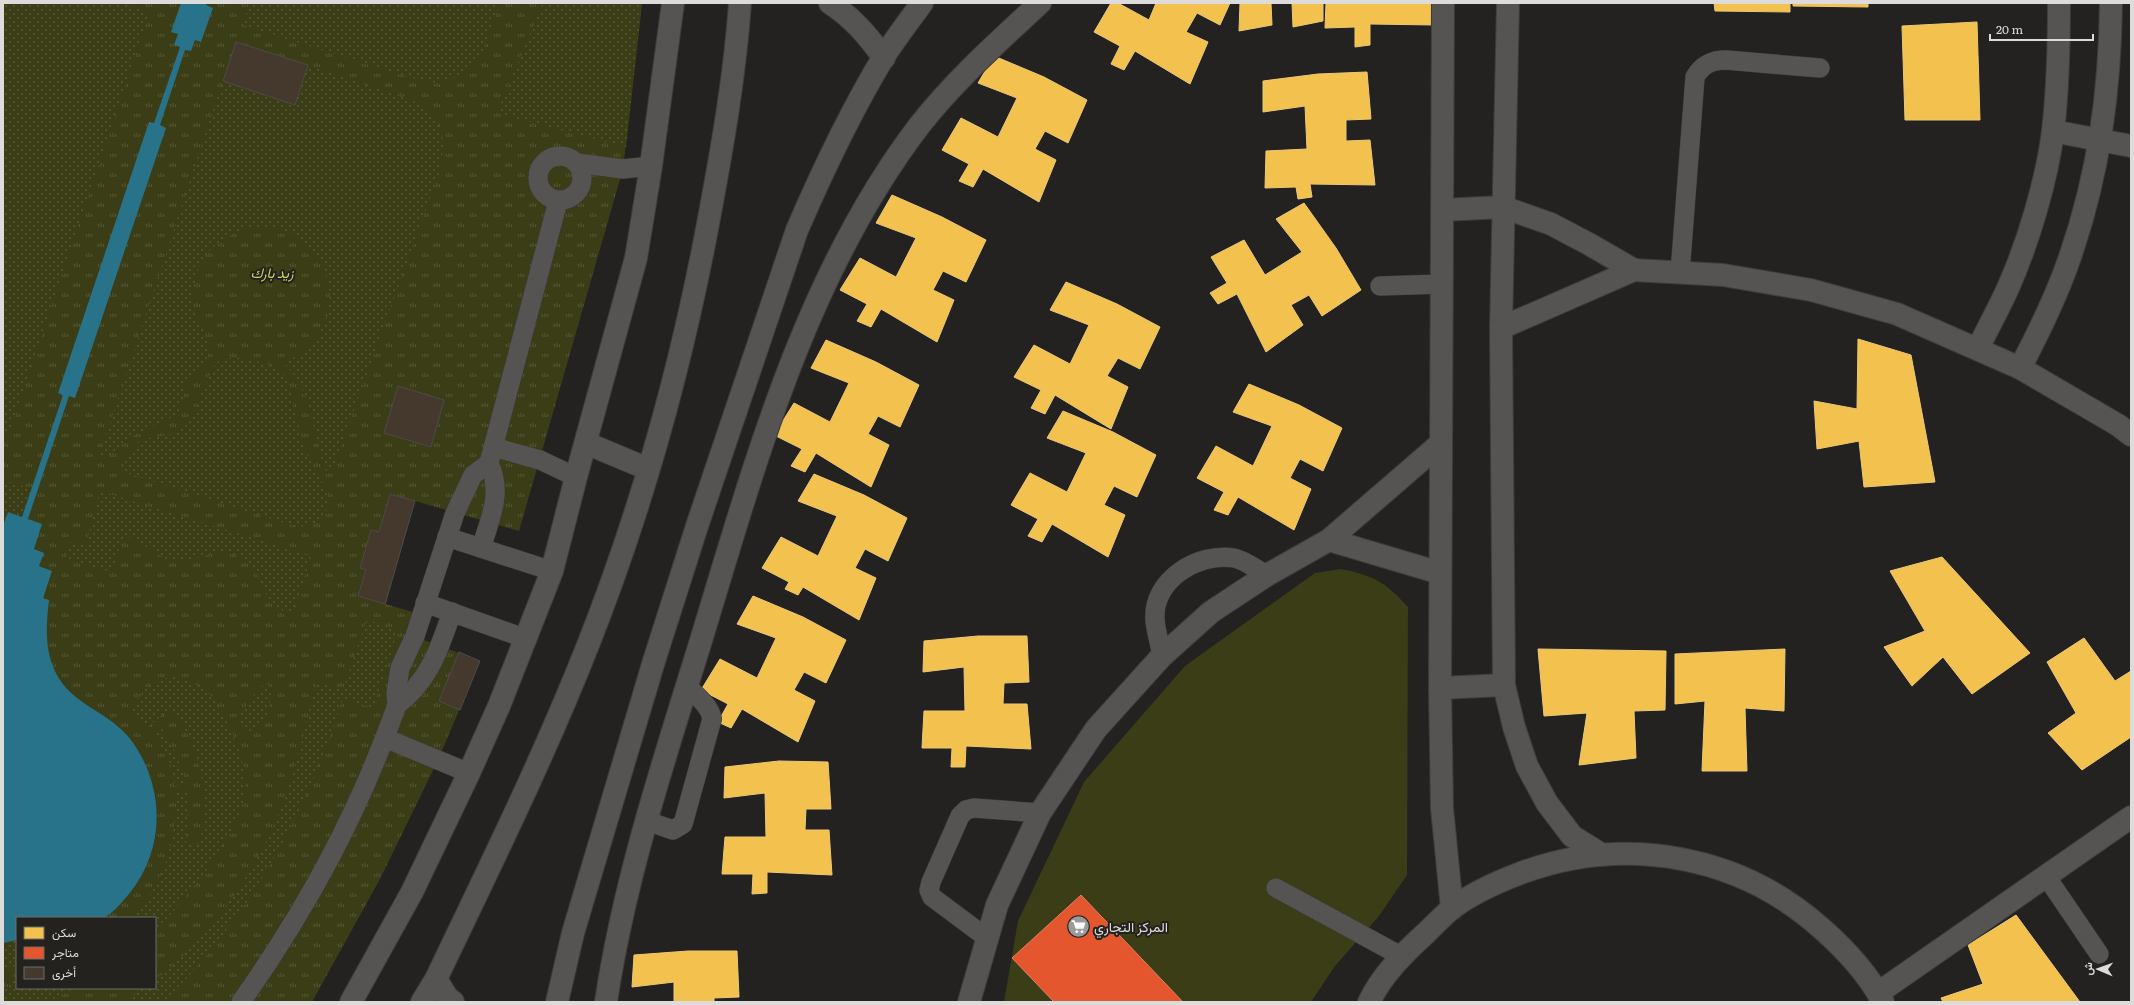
<svg xmlns="http://www.w3.org/2000/svg" width="2134" height="1005" font-family="Literata,Vazirmatn,serif">
<style>
.grass{fill:url(#grass-tufts);fill-rule:evenodd}
.garden{fill:url(#garden-dots)}
.pitch{fill:#3b3d16}
.water{fill:#28738a}
.homes{fill:#f2c14e;stroke:#ecc978}
.shops{fill:#e4572e;stroke:#e27f62}
.building{fill:#45392d;stroke:#4b4a49}
.lines{fill:none;stroke-linecap:round;stroke-linejoin:round}
.service-casing{stroke:#3e3d3c;stroke-width:20}
.minor-casing{stroke:#3e3d3c;stroke-width:24}
.tertiary-casing{stroke:#3e3d3c;stroke-width:24}
.service{stroke:#555453;stroke-width:19}
.minor{stroke:#555453;stroke-width:22}
.tertiary{stroke:#555453;stroke-width:22}
.labels{text-anchor:middle;stroke-width:4;stroke-linejoin:round;paint-order:stroke}
.park-label{font-size:14px;font-style:italic;fill:#cfd461;stroke:#24221f}
.poi-label{font-size:14px;fill:#dddcda;stroke:#24221f;text-anchor:start}
</style>
<defs>
<pattern id="grass-tufts" width="24" height="20" patternUnits="userSpaceOnUse"><rect width="24" height="20" fill="#3b3d16"/><path d="M3 7l-1-3M5 7V3M7 7l1-3M15 17l-1-3M17 17v-4M19 17l1-3" fill="none" stroke="#575837"/></pattern>
<pattern id="garden-dots" width="8" height="8" patternUnits="userSpaceOnUse"><rect width="8" height="8" fill="#3b3d16"/><path d="M2 2h.1M6 6h.1" fill="none" stroke="#575837" stroke-width="1.8" stroke-linecap="round"/></pattern>
</defs>
<rect width="100%" height="100%" fill="#232220"/>
<path class="grass" d="M3 3H642L623 169 519 531 415 501 386 604 415 613 408 634 480 661 438 760 380 879 312 1002H3ZM17 918H155V988H17Z"/>
<g class="garden">
<path d="M3 3H122L150 12 8 436 3 433Z"/>
<path d="M249 3H500L482 53 473 66 461 76 433 83 401 75 243 25Z"/>
<path d="M543 3H642L626 147 497 113Z"/>
<path d="M308 65 419 103C446 123 446 142 439 173L332 471 327 472 324 467C315 435 309 384 283 363 290 359 299 356 305 351 314 344 321 332 325 322 348 262 285 204 229 236 218 242 206 251 201 263 195 277 190 295 194 310 197 323 212 339 209 352 207 362 195 370 189 378 183 388 183 400 180 410L177 415 130 437 107 457 102 458 100 454 223 81 295 105Z"/>
<path d="M234 357C253 361 271 361 285 376 294 399 297 423 304 447 311 469 339 494 322 517 315 526 305 527 294 526L120 471 135 446 139 441C159 434 176 439 190 421L213 367 219 361Z"/>
<path d="M3 480 32 489 22 517 8 513 3 526Z"/>
<path d="M100 491 311 556 293 614C258 606 268 577 244 560 216 541 202 563 177 561 158 560 146 542 128 537L121 541 112 572 66 559 71 541 86 545Z"/>
<path d="M367 619 398 631 373 708 343 698C308 811 249 919 163 1002H125L144 988H155V980C167 970 180 959 191 948 236 900 271 844 291 781 301 748 308 714 317 681L343 690Z"/>
<path d="M173 677C202 682 216 697 228 723 237 743 247 769 245 791 241 832 185 902 155 930V918H130C168 883 174 841 177 792L189 793 186 843 200 844C210 792 202 750 171 707L146 729 130 712C142 692 148 680 173 677Z"/>
<path d="M266 684 271 688C270 703 269 731 248 731L240 724V714L262 686Z"/>
<path d="M160 725 176 754 187 785 175 786C173 766 166 750 153 734Z"/>
<path d="M17 940V964L3 974V943Z"/>
<path d="M17 978V988H75L47 1002H3V991Z"/>
</g>
<path class="pitch" d="M1341 569C1375 576 1385 582 1408 607L1407 875 1379 916 1335 966 1311 1002H1004L1018 921 1084 782 1185 666 1315 573Z"/>
<path class="water" d="M181 3H207L206 5 213 8 201 42 195 40 191 51 185 50 160 125 166 128 75 398 69 396 28 519 42 524 34 549 44 553 39 566 52 571 43 598 49 600C46 627 44 652 58 677 75 706 111 713 131 740 165 786 166 849 129 894 122 902 114 912 105 917 99 920 29 918 17 918V940L3 943V526L8 512 22 517 63 395 58 393 149 122 154 123 180 47 174 45 178 34 171 32Z"/>
<g class="homes">
<path d="M1111 3H1118L1149 20 1156 3H1230L1220 25 1197 13 1186 32 1208 42 1190 84 1135 51 1124 70 1111 64 1120 46 1094 32Z"/>
<path d="M1240 3H1271L1272 25 1239 31Z"/>
<path d="M1292 3H1323V21L1293 27Z"/>
<path d="M1326 3H1432L1435 25 1370 24V45L1355 47V27L1325 28Z"/>
<path d="M1714 3H1790V12L1715 11Z"/>
<path d="M1793 3H1868V7L1793 6Z"/>
<path d="M1977 22 1980 120H1905L1902 26Z"/>
<path d="M994 56 1044 77 1087 100 1068 143 1045 131 1035 149 1056 160 1039 202 983 169 973 187 959 181 969 164 942 150 961 118 998 137 1017 98 978 83Z"/>
<path d="M1367 72 1371 119 1346 120V141L1370 140 1375 185 1310 184 1312 197 1298 199 1296 187 1265 188 1266 151 1307 149 1305 106 1263 112V81L1318 74Z"/>
<path d="M892 195 942 217 986 240 966 282 943 271 933 290 954 300 937 342 881 309 871 327 857 321 867 304 840 290 860 258 896 277 916 238 876 223Z"/>
<path d="M1304 203 1336 248 1361 290 1322 316 1309 295 1291 305 1303 325 1266 352 1237 294 1218 304 1210 293 1227 283 1211 257 1244 240 1265 275 1302 252 1276 219Z"/>
<path d="M1066 282 1117 304 1160 327 1140 369 1118 358 1107 376 1128 387 1111 429 1055 395 1045 414 1031 408 1041 390 1014 377 1034 345 1070 364 1089 325 1050 310Z"/>
<path d="M1858 339 1911 355 1935 482 1864 487 1859 441 1817 449 1814 401 1857 409Z"/>
<path d="M826 340 876 362 919 385 900 427 878 416 868 434 889 445 871 487 816 453 805 472 791 466 802 449 774 435 794 403 830 422 849 383 811 368Z"/>
<path d="M1249 384 1299 405 1342 428 1323 471 1300 459 1290 478 1311 489 1294 530 1238 497 1228 515 1214 510 1224 492 1197 478 1216 446 1253 466 1272 426 1233 412Z"/>
<path d="M1063 411 1113 432 1156 455 1137 497 1114 486 1104 505 1125 515 1108 557 1052 524 1042 542 1028 536 1038 519 1011 505 1030 473 1067 492 1086 453 1047 438Z"/>
<path d="M814 474 864 495 907 518 888 561 865 549 855 568 876 578 859 620 803 587 798 595 785 589 789 582 762 568 781 537 818 556 837 516 798 501Z"/>
<path d="M1942 557 2030 653 1972 694 1943 657 1912 686 1884 647 1925 631 1890 571Z"/>
<path d="M753 596 803 617 846 640 826 683 804 672 794 690 815 701 798 742 742 709 731 728 718 722 728 704 701 690 720 659 757 678 776 638 737 624Z"/>
<path d="M978 636H1027L1029 682 1004 683 1003 704H1027L1031 749 966 746 965 767H951L952 748H922L924 711H965L964 667 923 672 924 641Z"/>
<path d="M2084 638 2115 681 2131 671V737L2082 770 2048 733 2076 713 2047 662Z"/>
<path d="M1538 649 1666 651 1665 710 1634 711 1636 758 1579 765 1587 713 1544 716Z"/>
<path d="M1785 649 1784 711 1745 708 1747 771H1702L1705 701 1675 704V654Z"/>
<path d="M779 761 828 762 831 809H806L805 830H829L832 875 767 872V893L752 894 753 874H722L725 837H766L765 793 724 798 725 767Z"/>
<path d="M2016 915 2080 1002H1943L1941 998 1983 984 1968 945Z"/>
<path d="M688 951H737L739 997 714 998V1002H674V982L632 987 634 955Z"/>
</g>
<path class="shops" d="M1081 895 1183 1002H1054L1012 958Z"/>
<g class="building">
<path d="M236 42 308 65 295 105 223 81Z"/>
<path d="M398 386 444 400 431 447 384 433Z"/>
<path d="M390 494 415 501 385 604 358 596 366 570 360 568 371 530 379 532Z"/>
<path d="M459 652 480 661 460 710 439 701Z"/>
</g>
<g class="lines">
<defs>
<g id="service">
<circle cx="560" cy="178" r="22"/>
<path d="M577 163 623 169 651 166"/>
<path d="M1680 273 1695 77C1702 65 1711 60 1726 60L1820 68"/>
<path d="M1380 286 1441 284"/>
<path d="M493 447 540 460 576 477"/>
<path d="M447 537 552 571"/>
<path d="M481 548C490 519 503 493 489 463L558 201"/>
<path d="M425 603 527 639"/>
<path d="M1162 656C1160 644 1156 632 1155 620 1152 580 1198 552 1234 558 1245 560 1257 570 1267 575"/>
<path d="M397 705C430 680 439 649 452 612"/>
<path d="M385 738 469 773"/>
<path d="M647 821 673 830 683 824 712 719C710 705 696 696 687 686"/>
<path d="M2046 876 2099 954"/>
<path d="M1276 888 1401 956"/>
<path d="M987 938 932 897 929 890 931 882 960 816 966 810 974 808 1040 813"/>
<path d="M241 1002C308 907 358 814 397 705L396 693 400 668 415 636 455 513 473 475 489 463"/>
</g>
<g id="minor">
<path d="M830 3C853 18 868 36 884 58"/>
<path d="M1443 3 1440 688 1442 808 1452 909"/>
<path d="M1508 3 1501 328 1504 685 1514 727 1527 766 1547 803 1572 836 1601 854"/>
<path d="M2053 131 2131 146"/>
<path d="M1442 210 1503 207 1551 224 1589 244 1634 270"/>
<path d="M1501 328 1634 270 1723 275 1811 290 1897 314 2020 368 2118 425 2131 435"/>
<path d="M1978 348C1988 328 1999 308 2008 288 2028 243 2047 180 2053 131 2058 88 2059 46 2059 3"/>
<path d="M2020 368C2039 332 2057 295 2070 257 2099 173 2110 91 2111 3"/>
<path d="M586 443 648 469"/>
<path d="M1329 540 1440 573"/>
<path d="M1440 688 1504 685"/>
<path d="M436 979 447 997 453 1002"/>
<path d="M1878 993 2131 817"/>
<path d="M422 1002 436 979C489 868 543 759 588 645 643 506 683 360 710 213 723 143 735 74 740 3"/>
<path d="M557 1002 573 933 654 661 697 526 797 230C822 172 850 113 883 58 895 39 909 21 922 3"/>
<path d="M606 1002C624 881 663 763 699 647 754 467 804 277 919 126 955 80 998 42 1040 3"/>
<path d="M969 1002 997 905 1040 813 1096 729 1162 656 1211 612 1267 575 1329 540 1440 444"/>
<path d="M1369 1002C1382 975 1404 953 1426 933 1434 925 1443 916 1451 909 1471 894 1497 882 1521 873 1624 835 1738 854 1821 928 1845 949 1868 974 1883 1002"/>
</g>
<path id="tertiary" d="M351 1002 412 892 469 773 499 706 552 571 576 477 636 258 651 166 673 3"/>
</defs>
<use href="#service" class="service-casing"/>
<use href="#minor" class="minor-casing"/>
<use href="#tertiary" class="tertiary-casing"/>
<use href="#service" class="service"/>
<use href="#minor" class="minor"/>
<use href="#tertiary" class="tertiary"/>
</g>
<defs>
<symbol id="supermarket-disc" viewBox="-11 -11 22 22"><circle r="9.5" fill="#9c9b99" stroke="#24221f"/><path d="M-6-5.5h2.5l.6 2H6L4.5 2H-2.5L-4.4-4H-6ZM-1.5 3.2a1.3 1.3 0 1 0 .1 0ZM3 3.2a1.3 1.3 0 1 0 .1 0Z" fill="#fff"/></symbol>
</defs>
<g fill-rule="evenodd">
<use href="#supermarket-disc" x="1066" y="914" width="25" height="25"/>
</g>
<g class="labels">
<g class="park-label">
<text x="272" y="278">زيد بارك</text>
</g>
<g class="poi-label">
<text x="1094" y="932">المركز التجاري</text>
</g>
</g>
<rect width="2134" height="1005" fill="none" stroke="#dddcda" stroke-width="8"/>
<rect x="16" y="917" width="140" height="72" fill="#24221f" stroke="#6e6c6a"/>
<rect x="24" y="927" width="20" height="12" fill="#f2c14e" stroke="#6e6c6a"/>
<text x="52" y="937" font-size="12" fill="#dddcda">سكن</text>
<rect x="24" y="947" width="20" height="12" fill="#e4572e" stroke="#6e6c6a"/>
<text x="52" y="957" font-size="12" fill="#dddcda">متاجر</text>
<rect x="24" y="967" width="20" height="12" fill="#45392d" stroke="#6e6c6a"/>
<text x="52" y="977" font-size="12" fill="#dddcda">أخرى</text>
<g transform="translate(2098 969) rotate(272)" stroke="#24221f" stroke-width="3" paint-order="stroke">
<path d="M0-3L7 15L0 10L-7 15Z" fill="#dddcda"/>
<text y="-6" font-size="11" font-weight="bold" text-anchor="middle" fill="#dddcda">ش</text>
</g>
<path d="M1990 34v6h103v-6" fill="none" stroke="#dddcda" stroke-width="2"/>
<text x="1996" y="34" font-size="12" fill="#dddcda" stroke="#24221f" stroke-width="3" paint-order="stroke">20 m</text>
</svg>
